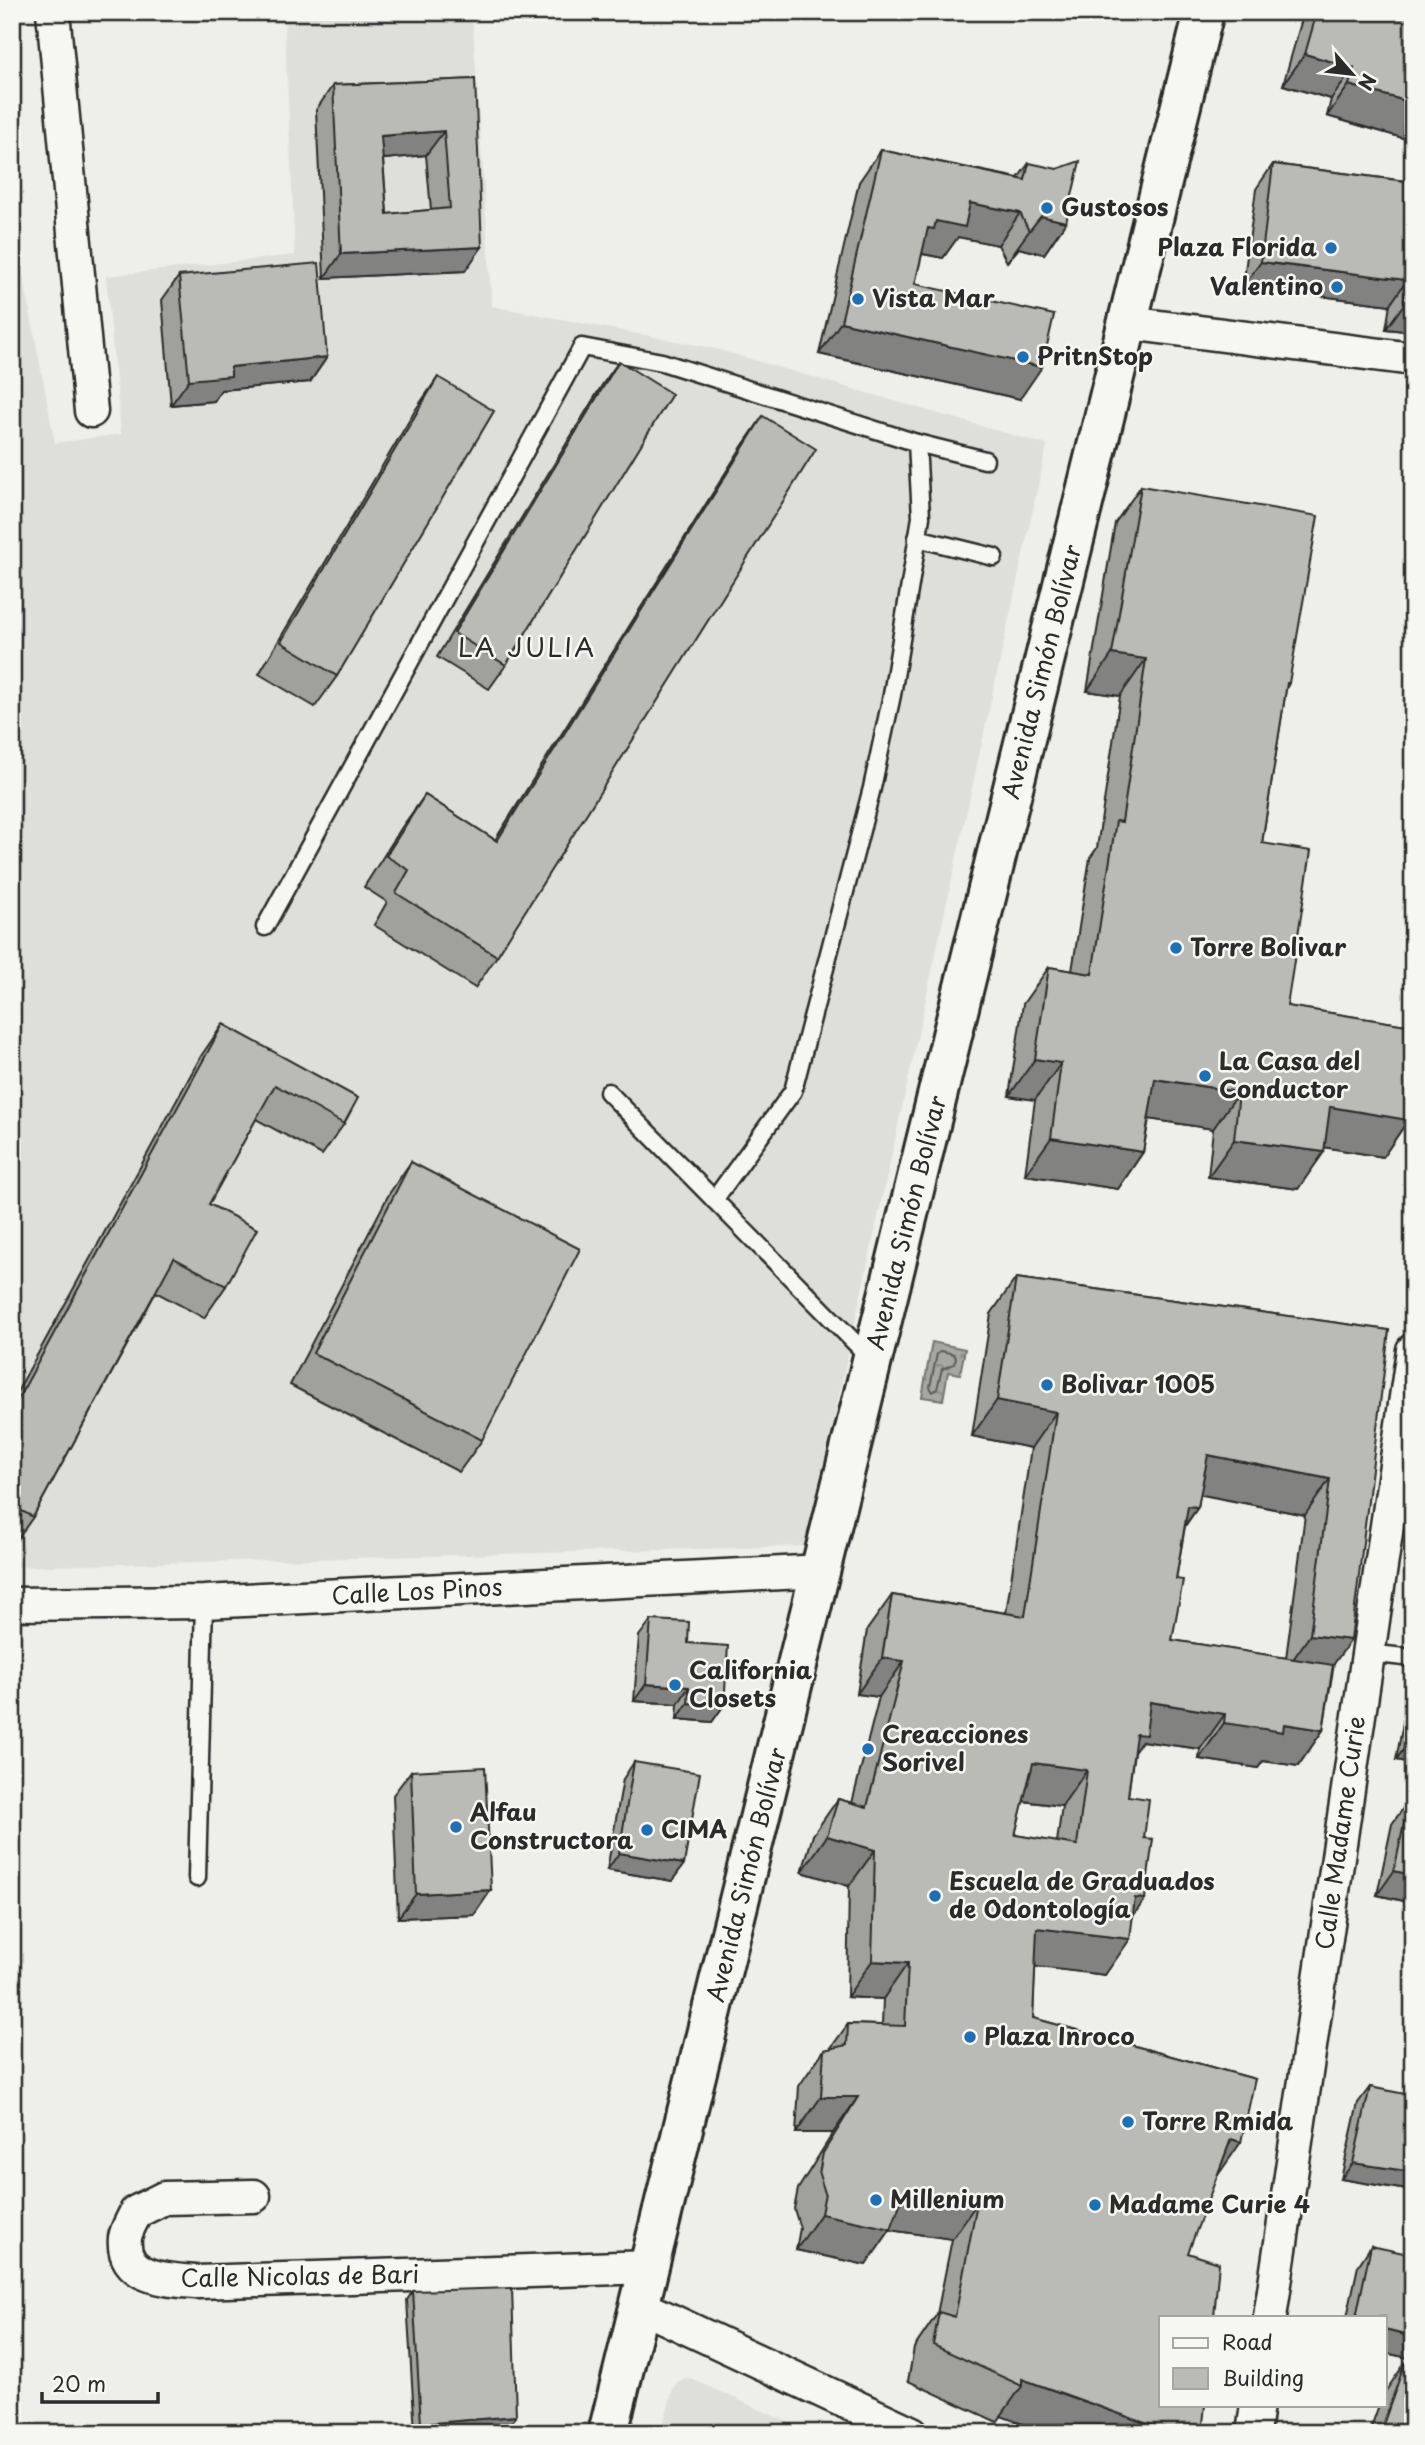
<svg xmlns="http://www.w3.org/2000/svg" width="1425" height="2445" font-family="'Playpen Sans',sans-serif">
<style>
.built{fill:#dededb}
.water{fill:url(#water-ripples);stroke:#757573;stroke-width:2}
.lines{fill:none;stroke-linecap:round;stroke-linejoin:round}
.shore{stroke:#5c5c5b;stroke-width:2}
.service-casing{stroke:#2b2b2b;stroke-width:21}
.minor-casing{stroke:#2b2b2b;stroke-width:37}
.secondary-casing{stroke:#2b2b2b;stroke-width:44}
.service{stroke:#f6f6f2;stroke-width:16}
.minor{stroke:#f6f6f2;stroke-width:32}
.secondary{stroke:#f6f6f2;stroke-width:38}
.wall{fill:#a0a09d;stroke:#2b2b2b;stroke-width:2;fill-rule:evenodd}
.shaded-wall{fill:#828280;stroke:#2b2b2b;stroke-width:2}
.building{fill:#babab7;stroke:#2b2b2b;stroke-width:2;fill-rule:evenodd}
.poi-dot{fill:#1f6fb2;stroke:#f6f6f2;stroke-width:2.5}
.labels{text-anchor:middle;stroke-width:5;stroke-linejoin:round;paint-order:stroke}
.poi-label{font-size:24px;font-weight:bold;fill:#2b2b2b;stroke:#f6f6f2;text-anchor:start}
.street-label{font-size:24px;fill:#2b2b2b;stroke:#f6f6f2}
.neighbourhood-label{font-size:26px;letter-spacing:2px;fill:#2b2b2b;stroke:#f6f6f2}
</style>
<defs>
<pattern id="water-ripples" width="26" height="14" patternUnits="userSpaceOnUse" patternTransform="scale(1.75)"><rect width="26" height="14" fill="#a6a6a3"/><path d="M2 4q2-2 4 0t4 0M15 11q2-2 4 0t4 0" fill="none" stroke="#878785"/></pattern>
</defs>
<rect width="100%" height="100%" fill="#eeeeea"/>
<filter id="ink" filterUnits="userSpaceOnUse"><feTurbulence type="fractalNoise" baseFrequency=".0143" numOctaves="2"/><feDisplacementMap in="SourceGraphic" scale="14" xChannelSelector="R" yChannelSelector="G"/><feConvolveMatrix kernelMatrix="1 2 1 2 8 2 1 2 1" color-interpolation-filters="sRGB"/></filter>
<g filter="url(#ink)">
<g class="built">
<path d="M284 12H472L492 306 712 348 1047 445 806 1546 12 1567V278L23 275 55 443 121 434 106 276 295 255Z"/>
<path d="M684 2379 694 2380 812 2433H661L673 2389 677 2382Z"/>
</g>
<path class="water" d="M932 1342 965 1349 960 1374 948 1372 943 1400 922 1397Z"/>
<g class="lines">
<path class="shore" d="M941 1351 954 1354 956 1358 954 1364 942 1369 937 1389 933 1392 930 1387 937 1354Z"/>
<defs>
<g id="service">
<path d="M917 443 985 460"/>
<path d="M917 538 994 557"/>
<path d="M265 927 582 347 662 362 917 443 921 517 892 695 872 788 793 1091 714 1200"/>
<path d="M608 1092 872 1360"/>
<path d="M1368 1653 1413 1658"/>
<path d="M197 1878 204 1602"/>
</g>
<g id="minor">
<path d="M53 12 91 411"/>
<path d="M1128 323 1413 359"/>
<path d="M12 1604 204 1602 822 1571"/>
<path d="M254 2196 164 2198 136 2212C133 2219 126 2230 125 2238 121 2279 168 2280 197 2282L650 2267"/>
<path d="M640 2306 912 2433"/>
<path d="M1270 2317 1413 1350"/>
<path d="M1253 2433 1257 2405"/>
</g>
<path id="secondary" d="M608 2433 1204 12"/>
</defs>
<use href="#service" class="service-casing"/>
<use href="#minor" class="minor-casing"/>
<use href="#secondary" class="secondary-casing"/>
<use href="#service" class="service"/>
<use href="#minor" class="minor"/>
<use href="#secondary" class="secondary"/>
</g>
<g class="wall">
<path d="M1304 12H1413V141L1327 116 1331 99 1283 85Z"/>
<path d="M475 79 465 271 324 278 316 110 333 85ZM426 155 431 210 387 214 383 159Z"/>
<path d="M881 150 1018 178 1029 163 1066 222 1044 254 1019 248 1007 262 998 245 958 237 943 258 922 254 915 284 1020 399 819 354 859 182Z"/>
<path d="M1273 164 1413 182V332L1386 329 1390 305 1243 286 1256 189Z"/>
<path d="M179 276 327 357 310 382 221 390 214 401 171 405 162 300Z"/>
<path d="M619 361 506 665 489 689 437 657 602 385Z"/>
<path d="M438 377 337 676 315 707 259 674 416 409Z"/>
<path d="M763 416 497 956 475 988 374 925 387 902 364 887 402 827 425 795 495 840 741 448Z"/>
<path d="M1141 486 1289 683 1286 689 1262 843 1287 1006 1413 1026V1107L1410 1110 1408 1120 1383 1157 1325 1147 1298 1189 1208 1177 1213 1129 1149 1119 1143 1152 1118 1189 1025 1175 1035 1100 1009 1096 1023 1004 1049 967 1072 971 1090 858 1097 848 1120 696 1087 691 1115 523Z"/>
<path d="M223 1024 344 1124 322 1155 256 1119 209 1204 226 1286 204 1318 156 1292 33 1517 12 1547V1401L201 1056Z"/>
<path d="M411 1162 482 1440 459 1472 290 1385 389 1194Z"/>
<path d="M1016 1278 1389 1330 1323 1730 1298 1766 1263 1761 1258 1768 1199 1759 1200 1749 1142 1741 1134 1752 1128 1796 1133 1916 1105 1975 1035 1966 1033 2018 1255 2079 997 2422 908 2381 914 2348 937 2314 952 2239 890 2230 866 2265 796 2250 800 2228 794 2209 798 2189 833 2133H796L799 2086 824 2050 830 2049 848 2024 882 2025 883 1999 847 1997 849 1886 802 1872 813 1835 838 1799 852 1803 879 1697 857 1694 867 1630 892 1595 1006 1613 1031 1448 972 1436 991 1314ZM1200 1494 1305 1515 1286 1658 1172 1640 1176 1579 1185 1526 1198 1507ZM1023 1801 1062 1806 1057 1842 1015 1835Z"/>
<path d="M651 1620 688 1643 724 1705 712 1722 677 1719 678 1704 634 1701 639 1636Z"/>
<path d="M1413 1691V1763L1396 1760 1408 1697Z"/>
<path d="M634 1762 684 1864 672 1881 607 1870 623 1779Z"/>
<path d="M411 1771 474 1915 398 1918 393 1795Z"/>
<path d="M1409 1800 1413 1903 1377 1895 1392 1824Z"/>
<path d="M1370 2087 1413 2100V2191L1341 2179 1358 2103Z"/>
<path d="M1371 2246 1413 2359 1385 2353V2317H1347L1358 2266Z"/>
<path d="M413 2291 510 2425 415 2433 407 2300Z"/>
<path d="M1405 2363 1413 2433H1369L1379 2405H1385V2392Z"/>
</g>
<g class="shaded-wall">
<path d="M1305 54 1354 68 1331 99 1283 85Z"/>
<path d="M1349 85 1413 103V141L1327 116Z"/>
<path d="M444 131 426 155 364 161 381 136Z"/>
<path d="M970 203 1020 213 998 245 958 237 943 258 918 253 928 228 936 221Z"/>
<path d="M1041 216 1066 222 1044 254 1019 248 1007 262 1029 231Z"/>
<path d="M482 247 465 271 324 278 341 254Z"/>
<path d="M1261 262 1407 280 1390 305 1243 286Z"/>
<path d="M1404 304 1413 305V332L1386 329Z"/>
<path d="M841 322 1042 367 1020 399 819 354Z"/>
<path d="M327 357 310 382 221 390 214 401 171 405 189 380 231 367Z"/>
<path d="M1112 654 1146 659 1120 696 1087 691Z"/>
<path d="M1035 1059 1061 1063 1035 1100 1009 1096Z"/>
<path d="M1155 1079 1239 1092 1213 1129 1129 1116Z"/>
<path d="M1413 1083V1107L1404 1119 1408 1120 1383 1157 1304 1144 1330 1107Z"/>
<path d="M1051 1138 1143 1152 1118 1189 1025 1175Z"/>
<path d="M1234 1140 1324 1152 1298 1189 1208 1177Z"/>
<path d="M997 1400 1056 1412 1031 1448 972 1436Z"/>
<path d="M1208 1455 1330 1479 1305 1515 1182 1491Z"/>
<path d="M1188 1506 1198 1507 1173 1543Z"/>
<path d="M1310 1635 1351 1640 1326 1675 1285 1671Z"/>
<path d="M882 1658 904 1661 879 1697 857 1694Z"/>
<path d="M646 1684 689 1687 678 1704 634 1701Z"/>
<path d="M1150 1702 1225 1714 1200 1749 1142 1741 1121 1771Z"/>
<path d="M688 1703 724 1705 712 1722 677 1719Z"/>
<path d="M1224 1723 1284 1724 1323 1730 1298 1766 1263 1761 1258 1768 1199 1759Z"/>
<path d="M1413 1736V1763L1396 1760Z"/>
<path d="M1033 1763 1087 1770 1062 1806 1007 1799Z"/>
<path d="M827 1836 875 1850 849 1886 802 1872Z"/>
<path d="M619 1853 684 1864 672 1881 607 1870Z"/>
<path d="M1394 1871 1413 1875V1903L1377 1895Z"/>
<path d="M491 1890 474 1915 398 1918 416 1894Z"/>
<path d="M1135 1898 1145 1899 1120 1935Z"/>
<path d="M1037 1928 1130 1939 1105 1975 1012 1964Z"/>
<path d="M872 1961 908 1963 883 1999 847 1997Z"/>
<path d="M821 2097H858L833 2133H796Z"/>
<path d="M1231 2139 1241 2142 1216 2178Z"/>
<path d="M1353 2163 1413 2172V2191L1341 2179Z"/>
<path d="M904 2193 977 2203 952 2239 890 2230 866 2265 796 2250 821 2214Z"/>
<path d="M1385 2330 1413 2337V2359L1385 2353Z"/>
<path d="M1022 2379 1173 2433H1047L1001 2416 1022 2386Z"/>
<path d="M516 2416 510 2425 415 2433 421 2424Z"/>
</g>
<g class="building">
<path d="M1317 12H1413V103L1349 85 1354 68 1305 54Z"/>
<path d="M475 79 482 247 341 254 333 85ZM444 131 450 208 387 214 381 136Z"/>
<path d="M881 150 1025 180 1029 163 1057 169 1080 161 1066 222 1041 216 1029 231 1020 213 970 203 965 227 936 221 934 229 928 228 915 284 1054 315 1042 367 841 322Z"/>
<path d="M1273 164 1413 182V305L1404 304 1407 280 1261 262Z"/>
<path d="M319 263 327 357 231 367V376L189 380 179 276Z"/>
<path d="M619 361 672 394 506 665 454 633Z"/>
<path d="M438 377 494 411 337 676 281 642Z"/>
<path d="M763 416 816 449 497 956 396 893 409 870 386 856 425 795 497 841Z"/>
<path d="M1141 486 1318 516 1289 683H1287L1262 843 1311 851 1287 1006 1413 1026V1094L1408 1120 1330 1107 1324 1152 1234 1140 1239 1092 1155 1079 1143 1152 1051 1138 1061 1063 1035 1059 1049 967 1092 974 1116 821 1122 822 1146 659 1112 654Z"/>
<path d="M223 1024 358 1098 344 1124 275 1085 209 1204 257 1229 226 1286 174 1258 33 1517 12 1506V1410Z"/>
<path d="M411 1162 580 1249 482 1440 313 1353Z"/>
<path d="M1016 1278 1389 1330 1351 1640 1310 1635 1330 1479 1208 1455 1198 1507 1188 1506 1176 1579 1183 1580 1172 1640 1333 1665 1323 1730 1284 1724 1283 1732 1224 1723 1225 1714 1150 1702 1146 1735 1136 1734 1128 1796 1149 1799 1144 1838 1153 1839 1145 1899 1135 1898 1130 1939 1037 1928 1033 2018 1255 2079 1241 2142 1231 2139 1188 2253 1219 2263 1214 2317H1161V2405H1205L1202 2433H1173L1022 2379V2386L933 2345 939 2312 955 2317 977 2203 904 2193 891 2229 821 2214 825 2193 819 2174 823 2153 858 2097H821L824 2050 847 2045 848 2024 905 2026 908 1963 872 1961 875 1850 827 1836 838 1799 867 1807 904 1661 882 1658 892 1595 1025 1616 1056 1412 997 1400ZM1033 1763 1087 1770 1077 1845 1015 1835Z"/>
<path d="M651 1620 689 1622 688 1643 728 1646 724 1705 688 1703 689 1687 646 1684Z"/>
<path d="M634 1762 700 1773 684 1864 619 1853Z"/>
<path d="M485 1767 491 1890 416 1894 411 1771Z"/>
<path d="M1409 1800 1413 1801V1875L1394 1871Z"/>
<path d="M1370 2087 1410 2095 1409 2099 1413 2100V2172L1353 2163Z"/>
<path d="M1371 2246 1413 2255V2337L1385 2330V2317H1356Z"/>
<path d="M512 2288 516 2416 421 2424 413 2291Z"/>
<path d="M1405 2363 1413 2366V2433H1380Z"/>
<path d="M755 2429 782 2433H755Z"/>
</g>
</g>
<g class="poi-dot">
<circle cx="1047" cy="208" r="7"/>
<circle cx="1331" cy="248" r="7"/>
<circle cx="1337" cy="287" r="7"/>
<circle cx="858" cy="299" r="7"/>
<circle cx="1023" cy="357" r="7"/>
<circle cx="1176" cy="948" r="7"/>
<circle cx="1205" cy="1076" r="7"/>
<circle cx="1047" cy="1385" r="7"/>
<circle cx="675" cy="1685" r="7"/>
<circle cx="868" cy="1749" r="7"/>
<circle cx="456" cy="1827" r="7"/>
<circle cx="647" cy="1830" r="7"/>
<circle cx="935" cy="1896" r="7"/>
<circle cx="970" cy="2037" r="7"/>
<circle cx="1128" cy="2122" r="7"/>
<circle cx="876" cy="2200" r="7"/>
<circle cx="1095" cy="2205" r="7"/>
</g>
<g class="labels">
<g class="poi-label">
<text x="1061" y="216">Gustosos</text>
<text x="1317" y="256" text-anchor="end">Plaza Florida</text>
<text x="1323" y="295" text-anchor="end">Valentino</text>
<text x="872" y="307">Vista Mar</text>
<text x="1037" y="365">PritnStop</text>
<text x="1190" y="956">Torre Bolivar</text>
<text x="1219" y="1070">La Casa del<tspan x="1219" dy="28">Conductor</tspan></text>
<text x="1061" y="1393">Bolivar 1005</text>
<text x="689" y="1679">California<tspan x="689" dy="28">Closets</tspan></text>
<text x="882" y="1743">Creacciones<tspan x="882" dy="28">Sorivel</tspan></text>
<text x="470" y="1821">Alfau<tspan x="470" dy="28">Constructora</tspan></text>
<text x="661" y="1838">CIMA</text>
<text x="949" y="1890">Escuela de Graduados<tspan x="949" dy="28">de Odontología</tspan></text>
<text x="984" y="2045">Plaza Inroco</text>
<text x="1142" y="2130">Torre Rmida</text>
<text x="890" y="2208">Millenium</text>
<text x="1109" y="2213">Madame Curie 4</text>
</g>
<g class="street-label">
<text transform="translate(1042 672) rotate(-76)" y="8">Avenida Simón Bolívar</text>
<text transform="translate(907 1223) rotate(-76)" y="8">Avenida Simón Bolívar</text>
<text transform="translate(417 1592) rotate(-3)" y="8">Calle Los Pinos</text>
<text transform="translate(1341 1833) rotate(-82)" y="8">Calle Madame Curie</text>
<text transform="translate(747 1875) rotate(-76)" y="8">Avenida Simón Bolívar</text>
<text transform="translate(300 2277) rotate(-1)" y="8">Calle Nicolas de Bari</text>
</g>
<g class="neighbourhood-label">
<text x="527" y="657">LA JULIA</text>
</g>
</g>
<rect width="1425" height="2445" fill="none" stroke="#f6f6f2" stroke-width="42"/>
<rect x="21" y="21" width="1383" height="2403" fill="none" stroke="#2b2b2b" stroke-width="2.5" filter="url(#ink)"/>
<rect x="1159" y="2316" width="228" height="91" fill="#f6f6f2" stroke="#a5a5a2" stroke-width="2"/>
<rect x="1173" y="2338" width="35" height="10" fill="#f6f6f2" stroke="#a5a5a2" stroke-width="2"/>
<text x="1222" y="2350" font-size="21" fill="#2b2b2b">Road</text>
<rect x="1173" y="2368" width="35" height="21" fill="#babab7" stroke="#a5a5a2" stroke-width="2"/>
<text x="1222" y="2386" font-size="21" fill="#2b2b2b">Building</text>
<g transform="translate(1352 74) rotate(118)" stroke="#f6f6f2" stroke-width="5" paint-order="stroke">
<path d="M0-5L12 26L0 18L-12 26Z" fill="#2b2b2b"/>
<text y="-10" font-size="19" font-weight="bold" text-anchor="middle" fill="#2b2b2b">N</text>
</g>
<path d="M42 2392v10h116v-10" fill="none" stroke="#2b2b2b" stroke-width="3.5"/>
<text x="52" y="2392" font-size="21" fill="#2b2b2b" stroke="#f6f6f2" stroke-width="5" paint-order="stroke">20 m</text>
</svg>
